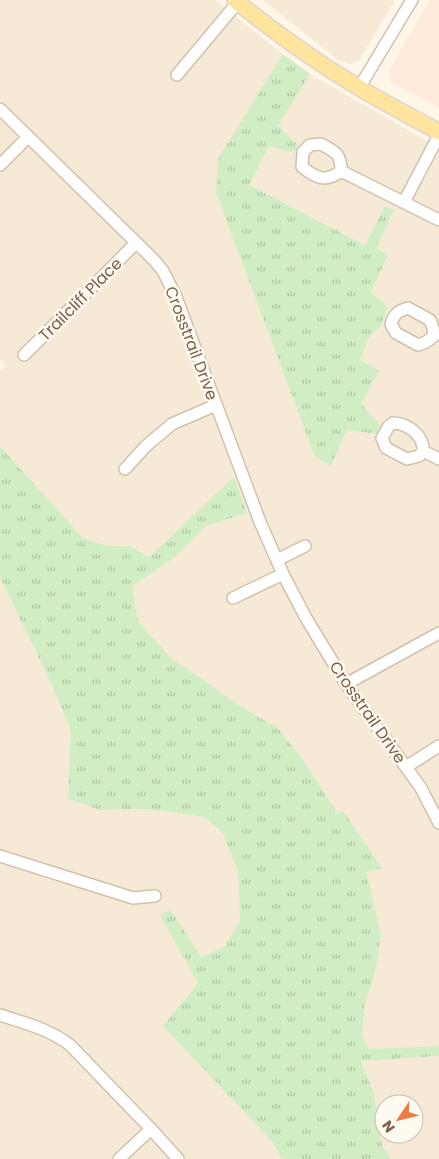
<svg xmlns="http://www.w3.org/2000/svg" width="439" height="1159" font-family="Poppins,sans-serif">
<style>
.residential{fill:#f6ead6;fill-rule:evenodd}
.commercial{fill:#ffe9db}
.grass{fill:url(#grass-tufts)}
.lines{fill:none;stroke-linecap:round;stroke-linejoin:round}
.minor-casing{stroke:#d2c0ac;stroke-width:14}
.major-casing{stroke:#ddd5d0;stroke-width:18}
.minor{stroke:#fff;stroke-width:11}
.major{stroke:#ffe49e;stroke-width:15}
.labels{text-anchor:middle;stroke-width:5;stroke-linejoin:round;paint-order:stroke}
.street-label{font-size:16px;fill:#7b5f49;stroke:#fffaf0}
</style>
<defs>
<pattern id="grass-tufts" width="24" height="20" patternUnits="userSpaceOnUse" patternTransform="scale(1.25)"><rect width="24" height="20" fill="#d1edc4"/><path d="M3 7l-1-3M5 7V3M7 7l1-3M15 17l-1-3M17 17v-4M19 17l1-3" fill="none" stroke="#afc3a1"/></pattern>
</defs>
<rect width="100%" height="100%" fill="#fef7e8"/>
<g class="residential">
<path d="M0 0H215L283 54 273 72 216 193 315 457 331 465 347 430 376 434 361 404 360 360 369 337 383 325 388 307 371 292 388 255 376 248 385 206 366 245 248 185 269 146 294 153 298 145 278 126 310 74 439 148V1046L369 1049 362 1036 365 1004 376 969 372 899 366 872 381 868 343 811 338 814 301 757 278 728 245 709 170 657 138 621 132 586 175 557 206 526 247 513 234 478 149 557 130 546H107L83 538 0 446V369L4 368 3 361H0Z"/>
<path d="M263 0H395L359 60 350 64 338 60Z"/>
<path d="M0 577 54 690 71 731 68 799 100 810 146 809 206 817 223 833 238 872 240 920 224 947 201 957 171 910 198 983 271 1140 282 1159H0Z"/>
<path d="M439 1056V1159H391L382 1145 374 1094 361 1061ZM384 1104H414V1134H384Z"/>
</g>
<path class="commercial" d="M430 0H439V107L392 83 388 73Z"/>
<g class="grass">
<path d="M283 54 310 74 278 126 298 145 294 153 269 146 249 185 365 245 385 206 394 210 376 248 388 255 371 292 388 307 382 325 369 337 360 360 379 371 361 404 381 426 376 434 347 430 331 466 315 457 216 193 218 159Z"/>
<path d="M0 446 83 538 107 546H130L149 557 234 477 247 513 206 526 175 557 132 586 138 621 170 657 245 709 278 728 301 757 338 814 343 811 382 868 366 872 381 935 376 969 365 1004 362 1036 369 1049 439 1046V1056L361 1061 374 1094 382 1145 391 1159H282L271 1140 163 1026 198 983 160 915 171 910 201 957 224 947 240 920 238 872 223 833 205 817 146 809 100 810 68 799 71 731 54 690 0 577Z"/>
</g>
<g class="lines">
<defs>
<g id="minor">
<path d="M177 75 238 2"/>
<path d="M359 88 412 0"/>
<path d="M0 109 154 260 163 271 176 297 260 522 283 574 306 618 346 684 421 788 439 823"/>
<path d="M321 144C335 152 341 153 341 171 326 183 316 178 302 167L303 152 310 145Z"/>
<path d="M0 165 28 137"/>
<path d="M341 171 439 220"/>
<path d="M404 202 439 135"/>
<path d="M408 308 430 320 433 328 434 336 426 342 418 345 396 333 391 324C394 314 398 311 408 308Z"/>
<path d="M24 355 136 243"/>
<path d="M393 423C408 423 424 436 423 451L419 456 407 459 386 448 382 438 389 426Z"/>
<path d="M423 451 439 459"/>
<path d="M125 469 146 446 172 424 216 405"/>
<path d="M277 560 305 546"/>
<path d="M233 598 283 574"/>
<path d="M346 684 439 633"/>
<path d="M406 767 439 746"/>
<path d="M0 856 133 898 155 896"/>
<path d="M0 1015C25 1023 49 1029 70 1045L151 1129 178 1159"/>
<path d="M119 1159 151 1129"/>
</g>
<path id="major" d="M235 0C274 32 315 61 358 87 384 103 412 117 439 132"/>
</defs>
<use href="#minor" class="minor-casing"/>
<use href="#major" class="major-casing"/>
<use href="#minor" class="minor"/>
<use href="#major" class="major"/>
</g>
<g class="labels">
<g class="street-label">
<text transform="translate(80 299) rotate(-45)" y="6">Trailcliff Place</text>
<text transform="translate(192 343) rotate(69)" y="6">Crosstrail Drive</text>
<text transform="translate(368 712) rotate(55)" y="6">Crosstrail Drive</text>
</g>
</g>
<g transform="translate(399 1119) rotate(235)"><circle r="24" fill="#fffaf0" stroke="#cabcad"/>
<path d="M0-4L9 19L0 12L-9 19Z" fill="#f07b45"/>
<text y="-8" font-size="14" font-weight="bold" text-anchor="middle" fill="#7b5f49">N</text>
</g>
</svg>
